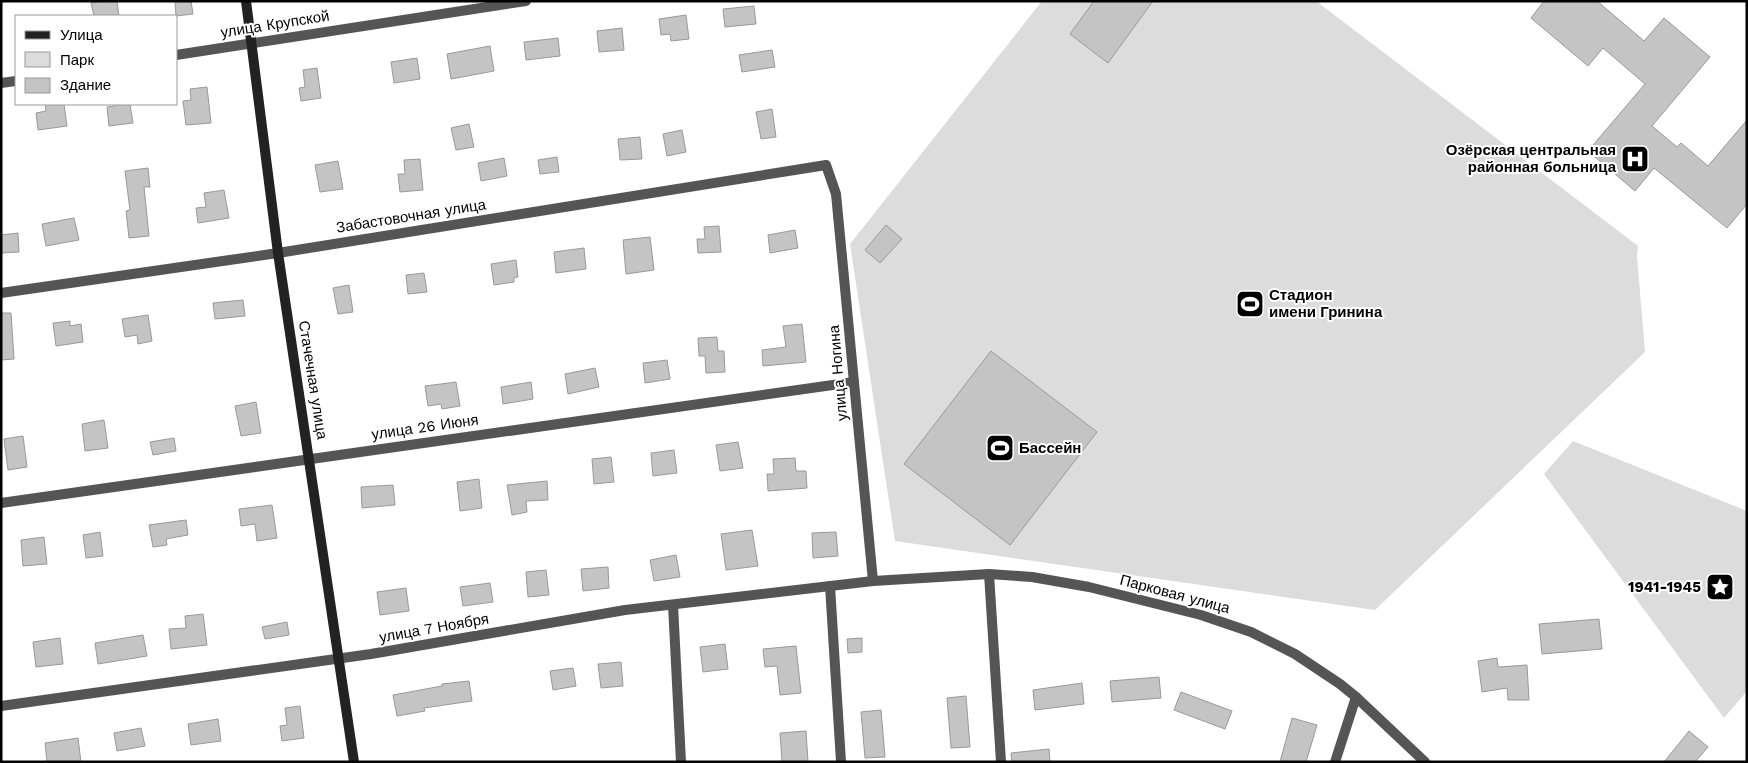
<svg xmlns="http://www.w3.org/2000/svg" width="1748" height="763" font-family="'Work Sans',sans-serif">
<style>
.green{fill:#dcdcdc}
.building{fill:#c4c4c4;stroke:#999}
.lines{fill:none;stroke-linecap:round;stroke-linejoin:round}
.street{stroke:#555;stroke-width:10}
.secondary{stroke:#222;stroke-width:10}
.labels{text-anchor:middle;stroke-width:4;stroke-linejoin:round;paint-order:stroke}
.street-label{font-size:15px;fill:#000;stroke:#fff}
.poi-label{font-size:15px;font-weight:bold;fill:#000;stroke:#fff;text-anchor:end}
</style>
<rect width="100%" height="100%" fill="#fff"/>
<g class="green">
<path d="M1042 1H1316L1638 246 1637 256 1645 352 1375 610 895 541 850 244Z"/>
<path d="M1573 441 1747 511V691L1724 718 1544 474Z"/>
</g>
<g class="building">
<path d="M101 1H117L119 16H94L91 3Z"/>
<path d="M175 1H191L193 14 176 16Z"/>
<path d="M1094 1H1153L1108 63 1070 34Z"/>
<path d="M1544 1H1597L1644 41 1664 18 1710 57 1652 126 1677 147 1681 143 1708 166 1747 120V204L1727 228 1654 168 1635 191 1588 151 1645 84 1603 48 1588 66 1531 18Z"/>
<path d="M754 6 756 24 725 27 723 9Z"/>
<path d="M686 15 689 39 671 41 670 34 661 35 659 19Z"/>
<path d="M622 28 624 50 599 52 597 31Z"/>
<path d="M558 38 560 56 526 60 524 42Z"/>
<path d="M490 46 494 71 451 79 447 54Z"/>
<path d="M772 50 775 67 742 72 739 55Z"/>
<path d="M417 58 420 79 394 83 391 62Z"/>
<path d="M317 68 321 98 301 101 299 88 305 87 303 70Z"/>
<path d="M207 87 211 123 186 125 183 101 191 100 190 89Z"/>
<path d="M45 104H64L67 126 38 130 36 113 46 111Z"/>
<path d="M115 104H130L133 123 109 126 107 107 115 106Z"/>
<path d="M772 109 776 137 761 139 756 112Z"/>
<path d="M469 124 474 147 456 150 451 128Z"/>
<path d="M682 130 686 152 667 156 663 134Z"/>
<path d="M640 137 642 159 620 160 618 139Z"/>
<path d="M557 157 559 172 540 174 538 160Z"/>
<path d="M504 158 507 176 481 181 478 163Z"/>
<path d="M420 159 423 190 400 192 398 174H405L404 160Z"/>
<path d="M338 161 343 189 320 192 315 165Z"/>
<path d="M148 168 150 187H144L149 236 129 238 126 211 130 210 125 171Z"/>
<path d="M224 190 229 218 198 223 196 208 206 207 204 193Z"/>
<path d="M74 218 79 240 46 246 42 224Z"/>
<path d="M886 225 902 239 880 263 865 250Z"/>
<path d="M719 226 721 252 698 253 697 239H705L704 227Z"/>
<path d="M795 230 798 248 770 253 768 235Z"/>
<path d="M18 233 19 252 1 253V235Z"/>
<path d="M650 237 654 270 626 274 623 240Z"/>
<path d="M584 248 586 269 556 273 554 252Z"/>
<path d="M516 260 518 277 514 278V282L494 285 491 264Z"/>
<path d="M424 273 427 292 408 294 406 275Z"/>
<path d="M349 285 353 312 338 314 333 288Z"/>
<path d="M243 300 245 316 215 319 213 303Z"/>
<path d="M1 313H11L14 359 1 360Z"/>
<path d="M148 315 152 341 138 344 137 335 125 337 122 319Z"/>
<path d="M70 321V326L81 324 83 342 56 346 53 323Z"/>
<path d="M802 324 806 362 763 366 762 350 786 347 783 326Z"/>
<path d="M717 337 718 351H724L725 372 706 373 705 356H699L698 338Z"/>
<path d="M991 351 1097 432 1010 545 904 464Z"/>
<path d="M667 360 670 379 645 383 643 363Z"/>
<path d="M595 368 599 387 568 394 565 374Z"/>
<path d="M456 382 460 406 442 409 441 404 428 406 425 386Z"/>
<path d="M531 382 533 399 503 404 501 387Z"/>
<path d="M256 402 261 433 241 436 235 406Z"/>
<path d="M104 420 108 448 85 451 82 424Z"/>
<path d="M23 436 27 467 8 470 4 439Z"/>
<path d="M174 438 176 451 153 455 150 442Z"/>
<path d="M738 442 743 468 720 471 716 445Z"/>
<path d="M674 450 677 473 653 476 651 453Z"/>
<path d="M611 457 614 482 594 484 592 459Z"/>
<path d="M795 458 796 471H806L807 488 768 491 767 474H774L773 459Z"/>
<path d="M479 479 482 508 460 511 457 482Z"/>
<path d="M547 481 548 500 526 501 527 512 512 515 507 485Z"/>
<path d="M393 485 395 505 362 508 361 487Z"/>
<path d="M272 505 277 538 257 541 255 524 241 526 239 509Z"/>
<path d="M186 520 188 535 166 539 167 545 153 547 149 525Z"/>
<path d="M752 530 758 566 726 570 721 534Z"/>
<path d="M100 532 103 556 86 558 83 535Z"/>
<path d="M836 532 838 556 813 558 812 533Z"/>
<path d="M44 537 47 564 23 566 21 540Z"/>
<path d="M676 555 680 577 654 581 650 560Z"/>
<path d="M608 567 609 588 583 591 581 569Z"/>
<path d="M546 570 549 595 528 597 526 572Z"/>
<path d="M490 583 493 602 463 606 460 587Z"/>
<path d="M406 588 409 611 380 615 377 592Z"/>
<path d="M203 614 207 645 171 649 169 629 186 628 185 616Z"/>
<path d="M1599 619 1602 649 1542 654 1539 624Z"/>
<path d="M287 622 289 635 265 639 262 627Z"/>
<path d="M143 635 147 656 98 664 95 643Z"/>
<path d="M60 638 63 664 36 667 33 642Z"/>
<path d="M862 638V652L848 653 847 639Z"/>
<path d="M725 644 728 669 703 672 700 647Z"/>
<path d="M796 646 801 693 780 695 777 666 765 667 763 649Z"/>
<path d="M1497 658 1498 667 1527 665 1529 700H1508L1507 688 1482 692 1478 661Z"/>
<path d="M621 662 623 686 601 688 598 664Z"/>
<path d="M573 668 576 686 553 690 550 671Z"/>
<path d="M1159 677 1161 698 1112 702 1110 681Z"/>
<path d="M469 681 472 701 424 708 425 711 397 716 393 695 442 686V684Z"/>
<path d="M1082 683 1084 704 1035 710 1033 690Z"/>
<path d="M1181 692 1232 711 1225 729 1174 710Z"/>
<path d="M966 696 970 747 951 748 947 698Z"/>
<path d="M300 706 304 738 282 741 280 726 287 725 285 708Z"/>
<path d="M881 710 885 757 865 758 861 712Z"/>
<path d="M1292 718 1317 725 1306 762H1280Z"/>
<path d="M218 719 221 741 191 745 188 724Z"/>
<path d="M141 728 145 746 117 751 114 733Z"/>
<path d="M806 731 808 762H782L780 733Z"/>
<path d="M1689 731 1708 747 1695 762H1664Z"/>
<path d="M78 738 81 762H47L45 743Z"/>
<path d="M1049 749 1050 762H1012L1011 753Z"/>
</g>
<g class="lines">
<g class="street">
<path d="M176 55 526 1"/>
<path d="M1 83 16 81"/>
<path d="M1 293 278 253 826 165 836 194 873 581"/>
<path d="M1 503 854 382"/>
<path d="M989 574 1001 762"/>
<path d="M830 586 841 762"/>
<path d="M673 605 681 762"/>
<path d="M1 706 371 654 625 610 873 581 989 574 1032 577 1089 587 1201 615 1251 632 1295 654 1340 684 1356 697 1425 762"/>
<path d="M1335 762 1356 697"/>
</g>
<path class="secondary" d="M246 1 278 253 354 762"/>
</g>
<defs>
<symbol id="hospital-square" viewBox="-11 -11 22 22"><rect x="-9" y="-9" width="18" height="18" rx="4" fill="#000" stroke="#fff"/><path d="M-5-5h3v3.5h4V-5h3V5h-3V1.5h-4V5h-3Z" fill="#fff"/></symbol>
<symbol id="stadium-square" viewBox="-11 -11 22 22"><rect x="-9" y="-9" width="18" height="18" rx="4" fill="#000" stroke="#fff"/><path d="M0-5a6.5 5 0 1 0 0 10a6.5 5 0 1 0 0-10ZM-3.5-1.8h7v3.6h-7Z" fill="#fff"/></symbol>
<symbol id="sight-square" viewBox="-11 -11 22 22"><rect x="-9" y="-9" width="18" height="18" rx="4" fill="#000" stroke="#fff"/><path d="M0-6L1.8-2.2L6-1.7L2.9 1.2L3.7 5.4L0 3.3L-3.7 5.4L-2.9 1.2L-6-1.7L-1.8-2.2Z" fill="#fff"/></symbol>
</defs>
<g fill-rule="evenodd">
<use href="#hospital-square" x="1619" y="143" width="32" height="32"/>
<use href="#stadium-square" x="1234" y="288" width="32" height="32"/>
<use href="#stadium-square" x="984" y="432" width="32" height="32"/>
<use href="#sight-square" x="1704" y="571" width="32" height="32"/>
</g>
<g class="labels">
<g class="street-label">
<text transform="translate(275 24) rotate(-9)" y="5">улица Крупской</text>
<text transform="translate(411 216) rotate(-9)" y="5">Забастовочная улица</text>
<text transform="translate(838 373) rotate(-95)" y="5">улица Ногина</text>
<text transform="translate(313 380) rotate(81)" y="5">Стачечная улица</text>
<text transform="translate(425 427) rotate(-8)" y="5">улица 26 Июня</text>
<text transform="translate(1175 594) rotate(15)" y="5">Парковая улица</text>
<text transform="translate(434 628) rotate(-10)" y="5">улица 7 Ноября</text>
</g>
<g class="poi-label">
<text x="1616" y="155">Озёрская центральная<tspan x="1616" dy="17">районная больница</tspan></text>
<text x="1269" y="300" text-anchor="start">Стадион<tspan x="1269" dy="17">имени Гринина</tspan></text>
<text x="1019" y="453" text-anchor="start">Бассейн</text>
<text x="1701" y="592">1941-1945</text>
</g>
</g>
<rect width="1748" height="763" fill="none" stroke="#000000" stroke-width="5"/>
<rect x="15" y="15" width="162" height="90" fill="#ffffff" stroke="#999999"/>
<rect x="25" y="31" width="25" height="8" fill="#222222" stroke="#999999"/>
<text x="60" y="40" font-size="15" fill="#000000">Улица</text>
<rect x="25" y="52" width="25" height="15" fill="#dcdcdc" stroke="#999999"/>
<text x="60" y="65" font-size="15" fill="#000000">Парк</text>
<rect x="25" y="78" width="25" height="15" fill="#c4c4c4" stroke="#999999"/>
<text x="60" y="90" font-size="15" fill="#000000">Здание</text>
</svg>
